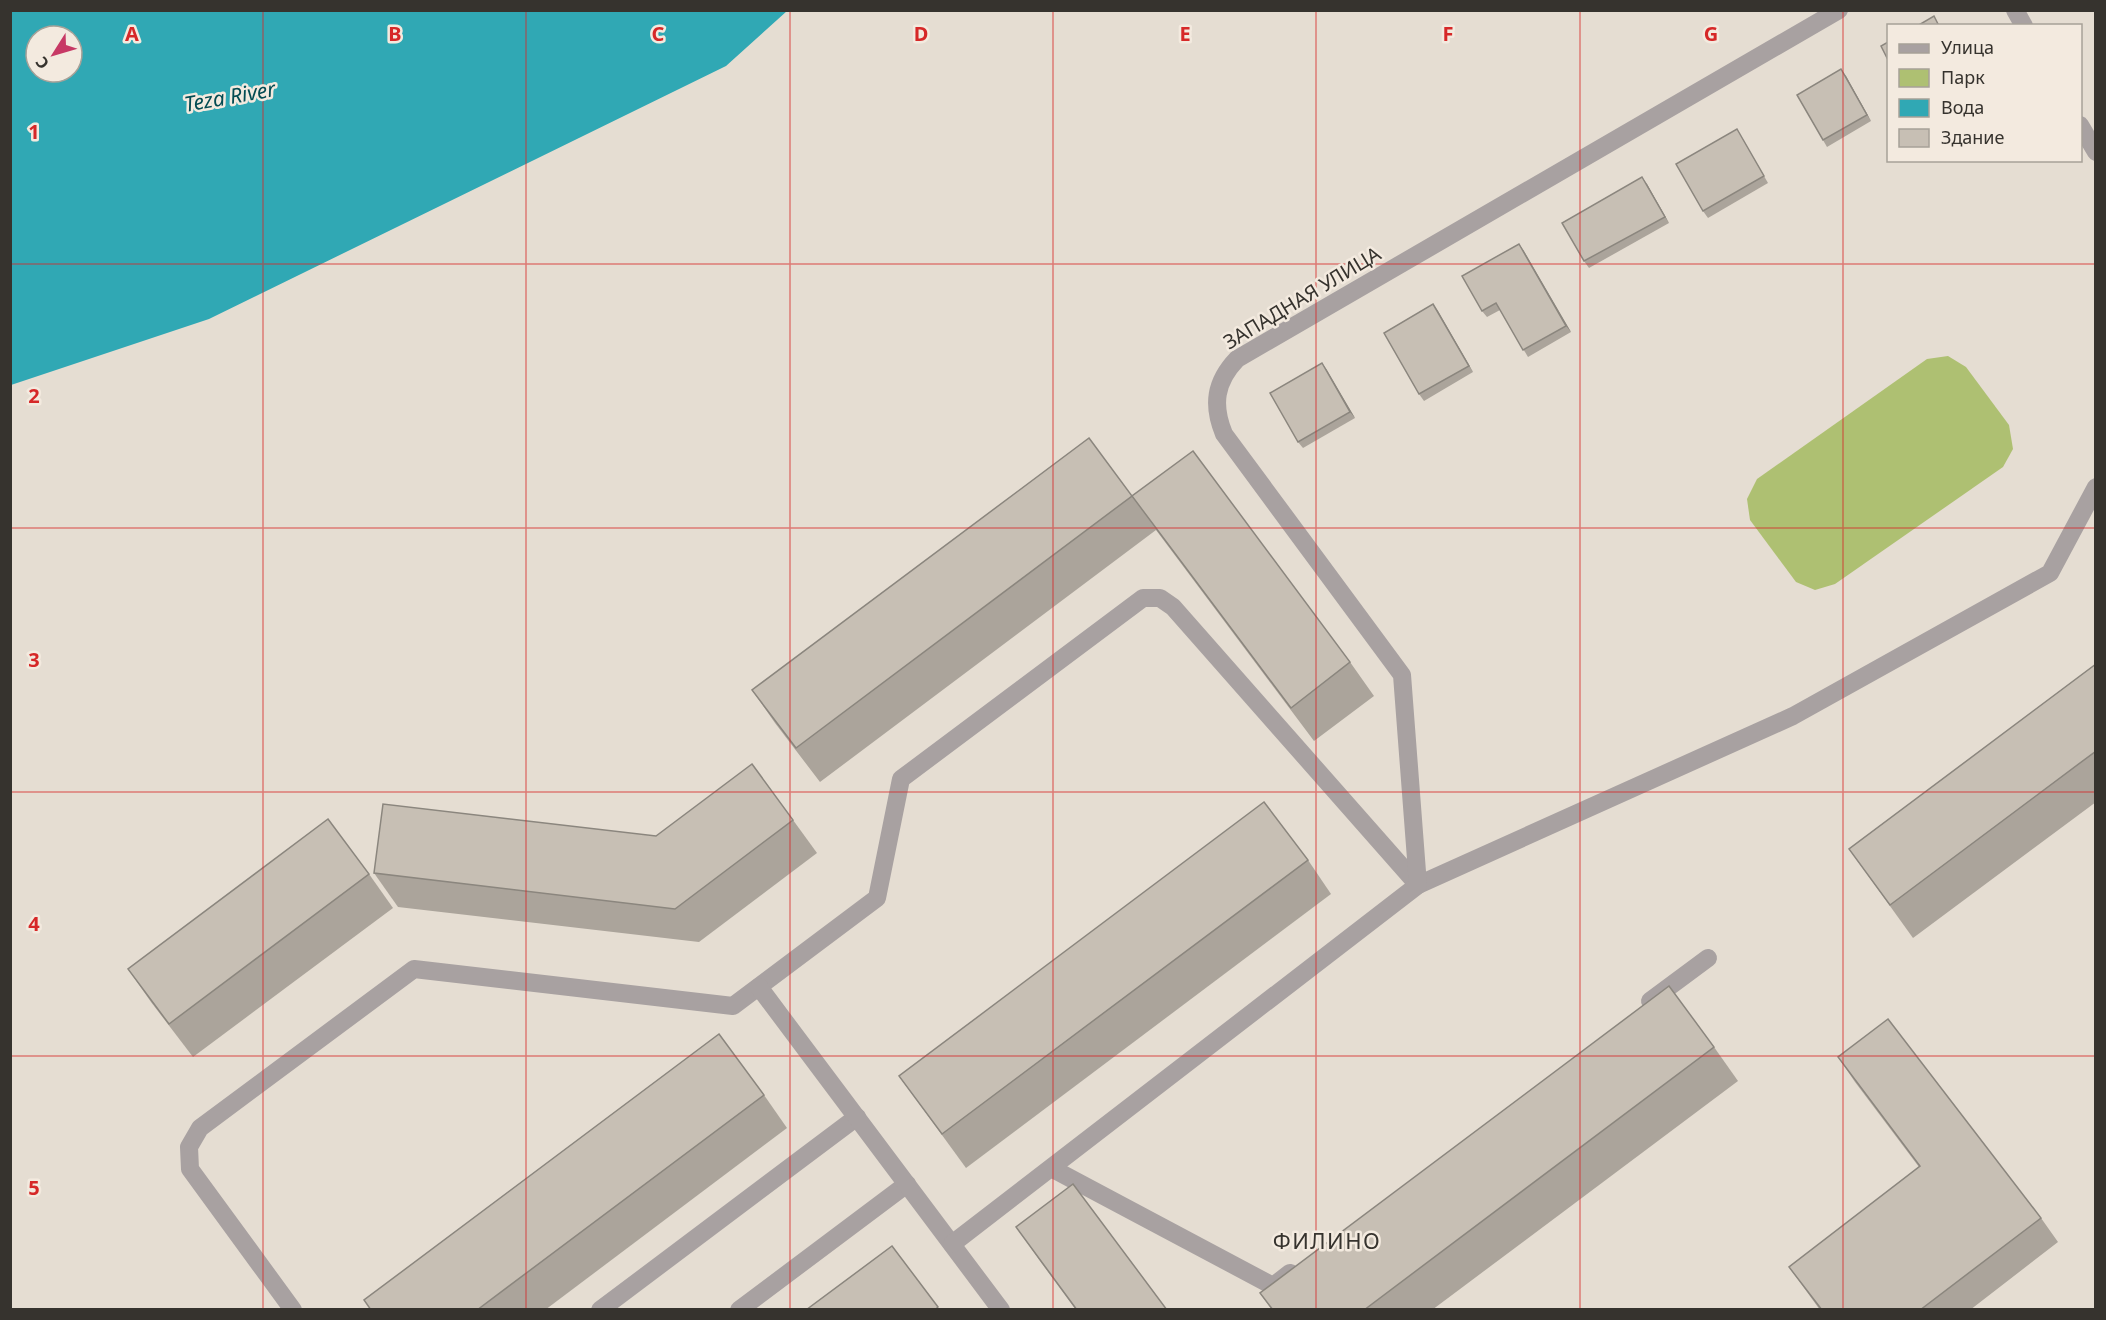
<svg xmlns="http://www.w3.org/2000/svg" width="2106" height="1320" font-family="'Noto Sans',sans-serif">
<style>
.green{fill:#aec072}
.water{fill:#30a8b4;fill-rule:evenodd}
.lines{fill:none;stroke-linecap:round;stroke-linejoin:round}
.lane{stroke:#a8a1a1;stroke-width:18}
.street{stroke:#a8a1a1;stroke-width:18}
.wall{fill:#aba49b}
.shaded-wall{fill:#8b867e}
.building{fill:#c7bfb4;stroke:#8b867e;stroke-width:1.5}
.grid{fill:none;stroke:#d62828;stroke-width:1.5;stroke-opacity:0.55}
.labels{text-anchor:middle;stroke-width:5;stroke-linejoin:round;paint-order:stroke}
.street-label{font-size:20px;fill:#36332e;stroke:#f3eadf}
.water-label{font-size:21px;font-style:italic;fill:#034b52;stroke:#f3eadf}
.quarter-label{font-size:22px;letter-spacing:1.5px;fill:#36332e;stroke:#f3eadf}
.grid-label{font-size:20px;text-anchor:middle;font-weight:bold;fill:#d62828;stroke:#f3eadf;stroke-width:5;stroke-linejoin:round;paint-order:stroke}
</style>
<rect width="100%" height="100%" fill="#e5ddd2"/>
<path class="green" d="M1948 356 1966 367 2009 425 2013 449 2003 467 1835 584 1815 590 1796 582 1750 520 1747 499 1757 479 1927 359Z"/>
<path class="water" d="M10 11 11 10 787 11 726 66 209 319 11 385ZM36 36H72V72H36Z"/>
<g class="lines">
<g class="lane">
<path d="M2015 10 2024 26"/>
<path d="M2080 125 2096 152"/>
<path d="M1650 1001 1708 958"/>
<path d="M1053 1169 1273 1286 1290 1273"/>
<path d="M293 1310 190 1169 189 1147 200 1128 414 969 733 1006 877 898 901 779 1143 598H1160L1173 607 1418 885 1793 716 2050 573 2096 487"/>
<path d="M600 1310 857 1117"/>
<path d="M739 1310 907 1184"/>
</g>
<g class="street">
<path d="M759 987 1001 1310"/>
<path d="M952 1244 1418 885 1402 675 1224 434C1212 405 1215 382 1237 359L1839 10"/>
</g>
</g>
<g class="wall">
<path d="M1846 76 1871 121 1827 147 1823 140Z"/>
<path d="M1741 136 1768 183 1708 218 1703 211Z"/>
<path d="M1647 184 1669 223 1589 268 1584 261Z"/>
<path d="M1519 244 1571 332 1528 357 1500 310 1487 317 1482 311Z"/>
<path d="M1433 304 1473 372 1424 401 1419 394Z"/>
<path d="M1322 363 1355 418 1303 448 1298 442Z"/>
<path d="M1132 496 1350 662 1374 696 1314 741 1156 530 820 782 775 723 752 690Z"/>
<path d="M2096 664V802L1913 938 1849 849Z"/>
<path d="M793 820 817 853 699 942 398 907 374 873 656 836Z"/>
<path d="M1308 860 1331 894 966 1168 899 1076Z"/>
<path d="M369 874 393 908 193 1057 151 1002 128 969Z"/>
<path d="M1714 1047 1738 1081 1432 1310H1272L1260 1293Z"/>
<path d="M1838 1057 2041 1218 2058 1242 1970 1310H1820L1789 1267 1919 1167 1855 1082Z"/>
<path d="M764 1095 787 1128 545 1310H370Z"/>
<path d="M1016 1227 1167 1310H1076L1040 1261Z"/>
</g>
<g class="shaded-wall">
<path d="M1841 69 1846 76 1871 121 1867 115Z"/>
<path d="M1642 177 1647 184 1669 223 1665 217Z"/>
<path d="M1519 244 1524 251 1571 332 1566 326Z"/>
<path d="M1433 304 1438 311 1473 372 1469 366Z"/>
<path d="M1322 363 1327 370 1355 418 1350 412Z"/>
</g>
<g class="building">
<path d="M1934 16 1939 26H1917Z"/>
<path d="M1888 42V60L1881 46Z"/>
<path d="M1841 69 1867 115 1823 140 1797 95Z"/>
<path d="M1737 129 1764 176 1703 211 1676 164Z"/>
<path d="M1642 177 1665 217 1584 261 1562 223Z"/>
<path d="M1519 244 1566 326 1523 350 1496 303 1482 311 1462 276Z"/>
<path d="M1433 304 1469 366 1419 394 1384 333Z"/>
<path d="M1322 363 1350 412 1298 442 1270 393Z"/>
<path d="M1089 438 1132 496 796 748 752 690Z"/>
<path d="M1193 451 1350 662 1291 708 1132 496Z"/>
<path d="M2096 664V751L1890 905 1849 849Z"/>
<path d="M752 764 793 820 675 909 374 873 383 804 656 836Z"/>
<path d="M1264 802 1308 860 942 1134 899 1076Z"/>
<path d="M328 819 369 874 169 1024 128 969Z"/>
<path d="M1669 986 1714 1047 1364 1310H1273L1260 1293Z"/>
<path d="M1888 1019 2041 1218 1920 1310H1822L1789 1267 1920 1166 1838 1057Z"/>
<path d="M719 1034 764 1095 477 1310H371L364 1300Z"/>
<path d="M1073 1184 1167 1310H1077L1016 1227Z"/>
<path d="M892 1246 938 1307 935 1310H806Z"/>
</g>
<path class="grid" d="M263 10V1310M526 10V1310M790 10V1310M1053 10V1310M1316 10V1310M1580 10V1310M1843 10V1310M10 264H2096M10 528H2096M10 792H2096M10 1056H2096"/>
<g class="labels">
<g class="street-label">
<text transform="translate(1302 298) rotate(-31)" y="7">ЗАПАДНАЯ УЛИЦА</text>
</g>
<g class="water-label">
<text transform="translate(230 97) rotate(-10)" y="7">Teza River</text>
</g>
<g class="quarter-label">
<text x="1327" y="1249">ФИЛИНО</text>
</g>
</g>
<g class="grid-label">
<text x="132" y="41">A</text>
<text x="395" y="41">B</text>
<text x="658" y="41">C</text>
<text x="921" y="41">D</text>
<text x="1185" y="41">E</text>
<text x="1448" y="41">F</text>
<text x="1711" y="41">G</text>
<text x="34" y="139">1</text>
<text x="34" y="403">2</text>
<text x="34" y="667">3</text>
<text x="34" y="931">4</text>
<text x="34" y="1195">5</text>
</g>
<rect width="2106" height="1320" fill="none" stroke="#36332e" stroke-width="24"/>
<rect x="1887" y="24" width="195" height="138" fill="#f3eadf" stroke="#a7a198" stroke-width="1.5"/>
<rect x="1899" y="44" width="30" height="9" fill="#a8a1a1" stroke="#a7a198" stroke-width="1.5"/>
<text x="1941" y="54" font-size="18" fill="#36332e">Улица</text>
<rect x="1899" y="69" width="30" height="18" fill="#aec072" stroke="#a7a198" stroke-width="1.5"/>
<text x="1941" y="84" font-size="18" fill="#36332e">Парк</text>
<rect x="1899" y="99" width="30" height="18" fill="#30a8b4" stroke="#a7a198" stroke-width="1.5"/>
<text x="1941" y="114" font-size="18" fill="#36332e">Вода</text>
<rect x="1899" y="129" width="30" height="18" fill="#c7bfb4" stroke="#a7a198" stroke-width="1.5"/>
<text x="1941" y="144" font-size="18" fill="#36332e">Здание</text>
<g transform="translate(54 54) rotate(233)"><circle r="28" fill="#f3eadf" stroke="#a7a198" stroke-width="1.5"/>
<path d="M0-4.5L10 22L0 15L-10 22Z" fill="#c73965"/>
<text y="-9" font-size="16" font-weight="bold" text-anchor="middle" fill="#36332e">С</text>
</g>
</svg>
